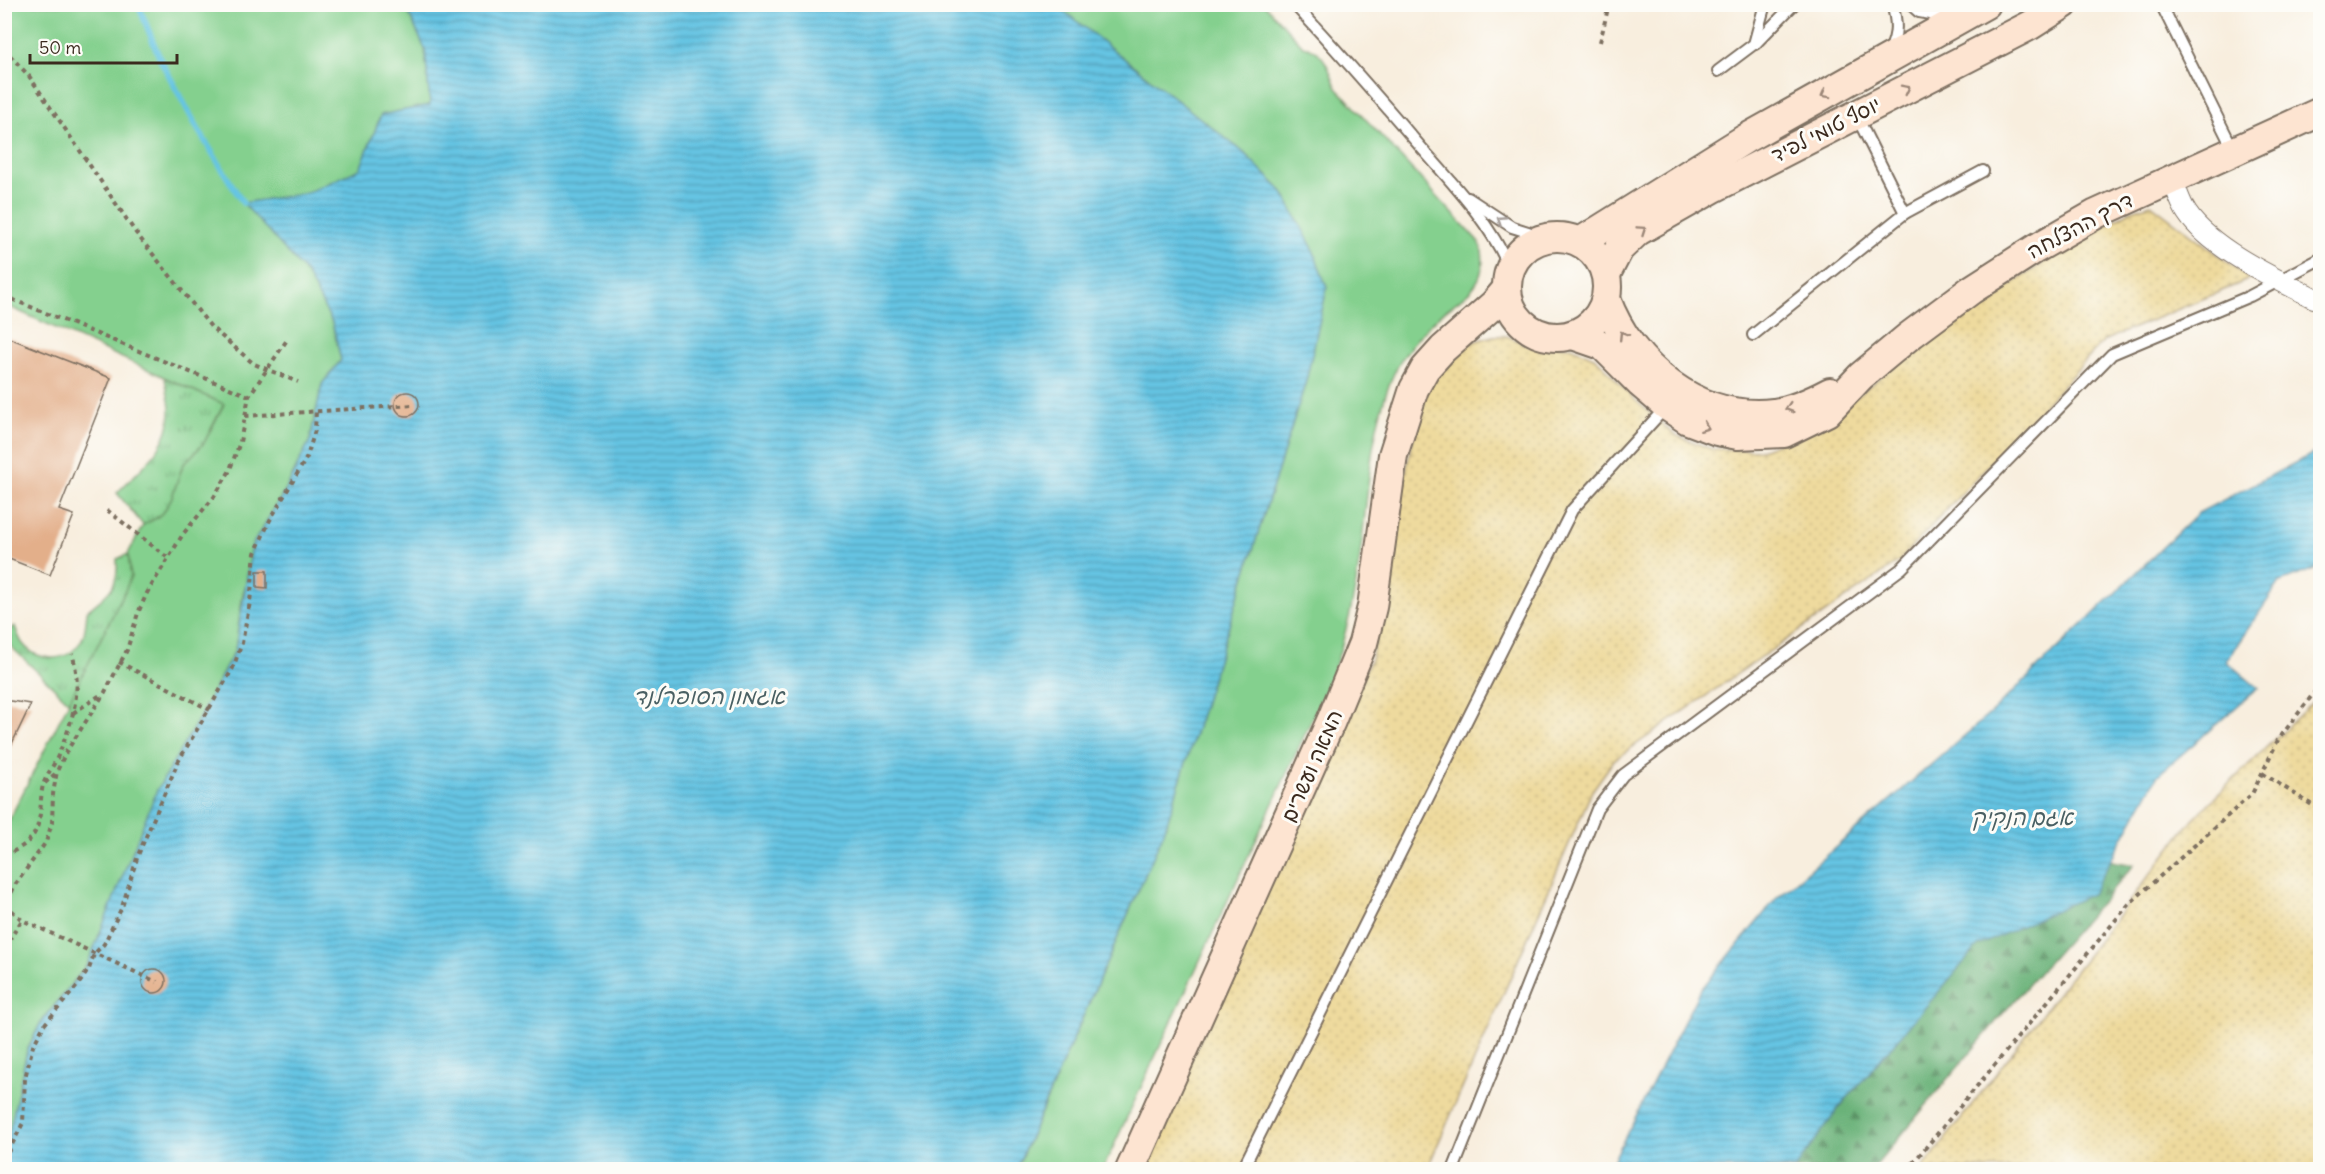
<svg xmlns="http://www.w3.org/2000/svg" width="2325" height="1174" font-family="Delius,'Playpen Sans Hebrew',sans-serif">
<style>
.grass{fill:url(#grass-tufts);stroke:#607d56;stroke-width:1.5}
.forest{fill:url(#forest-firs);stroke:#536e4c;stroke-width:1.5}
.sand{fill:url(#sand-dots);stroke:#94825e;stroke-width:1.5}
.green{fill:#84d08e;stroke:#607d56;stroke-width:1.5}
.water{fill:url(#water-rules);stroke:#507780;stroke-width:1.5}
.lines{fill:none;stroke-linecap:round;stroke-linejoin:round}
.stream{stroke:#65c4e3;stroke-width:6}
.building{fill:#e3af8a}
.lane-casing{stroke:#7d6f61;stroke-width:14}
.street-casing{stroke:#7d6f61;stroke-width:22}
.secondary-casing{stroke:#7d6f61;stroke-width:32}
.path{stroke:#7d6f61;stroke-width:4;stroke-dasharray:4.5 4.5;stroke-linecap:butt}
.lane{stroke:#fff;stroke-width:10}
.street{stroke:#fff;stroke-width:20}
.secondary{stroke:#fde4d1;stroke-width:28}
.oneway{stroke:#9c8778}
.oneway2{stroke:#a79f9a}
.labels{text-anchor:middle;stroke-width:6;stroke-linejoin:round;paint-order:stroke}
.street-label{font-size:21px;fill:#3b2a1e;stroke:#fdfcf7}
.water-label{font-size:22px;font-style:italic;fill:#4a6063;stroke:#fdfcf7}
</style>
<defs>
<pattern id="grass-tufts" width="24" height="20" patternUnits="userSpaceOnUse" patternTransform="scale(1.5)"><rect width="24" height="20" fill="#84d08e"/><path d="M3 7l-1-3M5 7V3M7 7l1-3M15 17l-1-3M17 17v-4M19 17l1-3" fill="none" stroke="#6da973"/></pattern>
<pattern id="forest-firs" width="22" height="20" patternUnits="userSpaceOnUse" patternTransform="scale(1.5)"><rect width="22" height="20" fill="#6bb279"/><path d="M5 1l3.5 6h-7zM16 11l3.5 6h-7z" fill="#599163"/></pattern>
<pattern id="sand-dots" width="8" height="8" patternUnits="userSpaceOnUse" patternTransform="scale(1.5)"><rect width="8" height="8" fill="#eeda9e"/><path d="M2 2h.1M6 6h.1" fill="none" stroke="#cdbb88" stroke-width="1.8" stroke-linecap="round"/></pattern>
<pattern id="water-rules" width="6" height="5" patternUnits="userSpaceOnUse" patternTransform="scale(1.5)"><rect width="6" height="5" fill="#65c4e3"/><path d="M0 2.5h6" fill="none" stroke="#549fb7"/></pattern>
</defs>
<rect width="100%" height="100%" fill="#fdfcf7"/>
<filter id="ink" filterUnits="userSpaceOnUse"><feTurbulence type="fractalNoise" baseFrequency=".0167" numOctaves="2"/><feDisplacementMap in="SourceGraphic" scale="12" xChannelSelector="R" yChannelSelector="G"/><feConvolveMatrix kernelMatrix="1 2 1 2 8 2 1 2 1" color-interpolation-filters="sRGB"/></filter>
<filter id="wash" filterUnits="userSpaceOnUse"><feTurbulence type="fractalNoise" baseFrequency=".008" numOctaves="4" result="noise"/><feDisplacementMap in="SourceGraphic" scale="24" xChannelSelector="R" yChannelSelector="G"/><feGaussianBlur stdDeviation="1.35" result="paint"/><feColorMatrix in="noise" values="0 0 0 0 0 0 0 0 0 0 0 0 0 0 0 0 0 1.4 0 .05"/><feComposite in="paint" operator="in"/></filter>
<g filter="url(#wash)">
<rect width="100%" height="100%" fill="#f8eede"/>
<g class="grass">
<path d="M165 378 224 404 204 443 183 465 172 497 165 510 157 518 143 525 117 493C140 468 170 449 170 411 170 400 166 388 165 378Z"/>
<path d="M128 554 131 576 126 589 69 702 5 641 4 632 15 626C17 632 19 639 23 644 39 664 70 663 82 639 86 631 86 620 87 611 108 593 119 589 117 559Z"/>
</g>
<path class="forest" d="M2065 852 2134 865 1999 1018 1873 1169 1765 1170Z"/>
<g class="sand">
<path d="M2151 204 2250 279 2105 340 1898 562 1614 760 1592 791 1427 1169 1142 1170 1371 659 1388 593 1402 488 1415 431 1428 387 1444 363 1467 344 1493 336H1507L1530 346 1547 345 1571 347 1596 358 1634 399 1675 435 1711 449 1761 450 1820 427 1909 353 2064 249 2132 210Z"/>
<path d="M2320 695V1169H1922L2193 819Z"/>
</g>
<g class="green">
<path d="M5 5H405L425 49 430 105 381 115 361 169 306 193 244 203 306 273 332 322 341 360 322 384 310 440 286 489 243 593 235 650 198 720 116 896 87 965 40 1024 27 1051 8 1139 5 1146V828L126 589 131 576 128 554 143 525 157 518 165 510 172 497 183 465 204 443 224 404 5 305Z"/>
<path d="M1056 5H1265L1303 46C1325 49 1329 71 1337 88L1479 242C1485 256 1484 272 1475 285 1467 297 1451 305 1440 315 1421 332 1401 356 1391 380 1369 435 1368 498 1360 556 1355 598 1346 636 1332 676L1103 1169 1016 1170 1164 832 1306 381 1327 288 1312 247 1282 191 1243 152Z"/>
</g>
<g class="water">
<path d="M405 5H1056L1243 152 1282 191 1312 247 1327 288 1306 381 1164 832 1016 1169 5 1170 4 1146 8 1138 27 1051 40 1024 87 965 157 790 198 720 235 650 252 545 286 489 310 440 322 384 341 360 332 322 306 273 243 203 306 193 360 169 381 115 430 105 425 49Z"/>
<path d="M2320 450V568L2319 567 2280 582 2226 661 2258 688 2158 775 2092 894 1978 946 1837 1110 1795 1169H1609L1699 992 1776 899 1993 711 2198 513Z"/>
</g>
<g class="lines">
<path class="stream" d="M138 4 160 59 199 131 243 203"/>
</g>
<g id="blocks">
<g class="building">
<path d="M4 336 111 378 59 510 74 515 50 575 4 557Z"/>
<circle cx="407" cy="404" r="12"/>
<path d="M257 571H267V588L257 587Z"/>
<path d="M4 700 31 704 4 760Z"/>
<circle cx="154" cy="981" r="12"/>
</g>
</g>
</g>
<g filter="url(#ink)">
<use href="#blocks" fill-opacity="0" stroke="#7d6f61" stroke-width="1.5"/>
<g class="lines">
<defs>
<g id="lane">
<path d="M1294 4C1337 50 1378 97 1419 145 1452 183 1490 222 1510 269"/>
<path d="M1910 4 1919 12 1948 17"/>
<path d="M2161 4 2233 149"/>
<path d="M1755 44 1794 4"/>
<path d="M1890 50C1898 34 1897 21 1892 4"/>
<path d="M1718 71 1754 44 1765 4"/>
<path d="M1856 115 1905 213"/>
<path d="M1468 198 1512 227 1547 238"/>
<path d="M1753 335 1905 213 1983 171"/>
<path d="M1242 1170 1572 510 1667 406"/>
<path d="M1453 1170 1597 809 1623 775 1901 569 2112 354 2250 296 2320 259"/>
</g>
<path id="street" d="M2172 179C2177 190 2180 203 2187 213 2211 249 2276 279 2314 298"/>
<g id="secondary">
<circle cx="1557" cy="287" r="50"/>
<path d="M1580 242 1745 139 1986 4"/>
<path d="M1606 274 1619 249 1638 231 1712 189 2031 25 2064 4"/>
<path d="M1606 299C1631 367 1698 422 1774 413 1793 410 1813 401 1830 392"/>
<path d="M1573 335 1602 345 1640 383 1667 406 1688 420 1717 431 1738 435 1784 433 1827 412 1861 376 1908 337 1971 290 2035 249 2096 214 2320 112"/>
<path d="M1130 1170 1331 721 1363 643 1372 607 1393 455 1414 389 1425 369 1443 349 1494 304 1506 290"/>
</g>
</defs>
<use href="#lane" class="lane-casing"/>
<use href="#street" class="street-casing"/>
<use href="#secondary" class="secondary-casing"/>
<g class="path">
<path d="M1600 42 1609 4"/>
<path d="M4 49 29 76 136 233 211 327 254 364 298 382"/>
<path d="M4 296 249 396"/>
<path d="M245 416 413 405"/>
<path d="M107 510 168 558"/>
<path d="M119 662 210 710"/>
<path d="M73 713 102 694"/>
<path d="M2262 773 2320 810"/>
<path d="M45 783 57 772"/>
<path d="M4 855C16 851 28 844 34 834 43 818 39 801 43 785 46 776 52 768 56 760 71 727 84 689 72 654"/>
<path d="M5 904 22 920 157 982"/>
<path d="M4 909 15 885 46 842 52 823 53 794 57 771 66 752 105 692 127 650 138 613 147 593 183 534 214 497 229 472 240 442 249 396 287 340"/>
<path d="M4 948 22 920"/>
<path d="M4 1160 23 1123 25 1078 33 1046 44 1025 78 985 89 969 94 954 104 944 122 907 138 855 178 762 233 668 242 643 250 602 255 553 270 520 307 457 315 430 316 411"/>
<path d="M64 1170 67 1163"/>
<path d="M1907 1170 2129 904 2252 794 2278 740 2320 685"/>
</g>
<use href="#lane" class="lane"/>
<use href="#street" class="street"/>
<use href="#secondary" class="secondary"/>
</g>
<defs><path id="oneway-chevron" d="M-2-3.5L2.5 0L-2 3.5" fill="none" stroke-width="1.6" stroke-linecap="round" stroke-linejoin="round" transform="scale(1.5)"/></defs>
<g class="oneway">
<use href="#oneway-chevron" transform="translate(1906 89) rotate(-27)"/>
<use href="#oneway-chevron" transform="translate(1825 94) rotate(151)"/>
<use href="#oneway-chevron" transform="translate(1642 230) rotate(-34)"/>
<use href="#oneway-chevron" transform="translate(1623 335) rotate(-122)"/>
<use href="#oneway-chevron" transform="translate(1789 408) rotate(163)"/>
<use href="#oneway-chevron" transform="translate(1705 427) rotate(21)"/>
</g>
<use class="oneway2" href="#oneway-chevron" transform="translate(1501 220) rotate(-147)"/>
</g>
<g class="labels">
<g class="street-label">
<text transform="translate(1826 130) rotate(-27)" y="7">יוסף טומי לפיד</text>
<text transform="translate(2080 226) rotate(-28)" y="7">דרך ההצלחה</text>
<text transform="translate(1312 766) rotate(-66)" y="7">המאה ועשרים</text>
</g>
<g class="water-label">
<text x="709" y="704">אגמון הסופרלנד</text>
<text x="2022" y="825">אגם הנקיק</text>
</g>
</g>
<rect width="2325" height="1174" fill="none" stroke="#fdfcf7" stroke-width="24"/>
<path d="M30 54v9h147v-9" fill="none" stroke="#3b2a1e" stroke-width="3"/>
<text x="39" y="54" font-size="18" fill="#3b2a1e" stroke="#fdfcf7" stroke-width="4.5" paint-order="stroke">50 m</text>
</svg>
